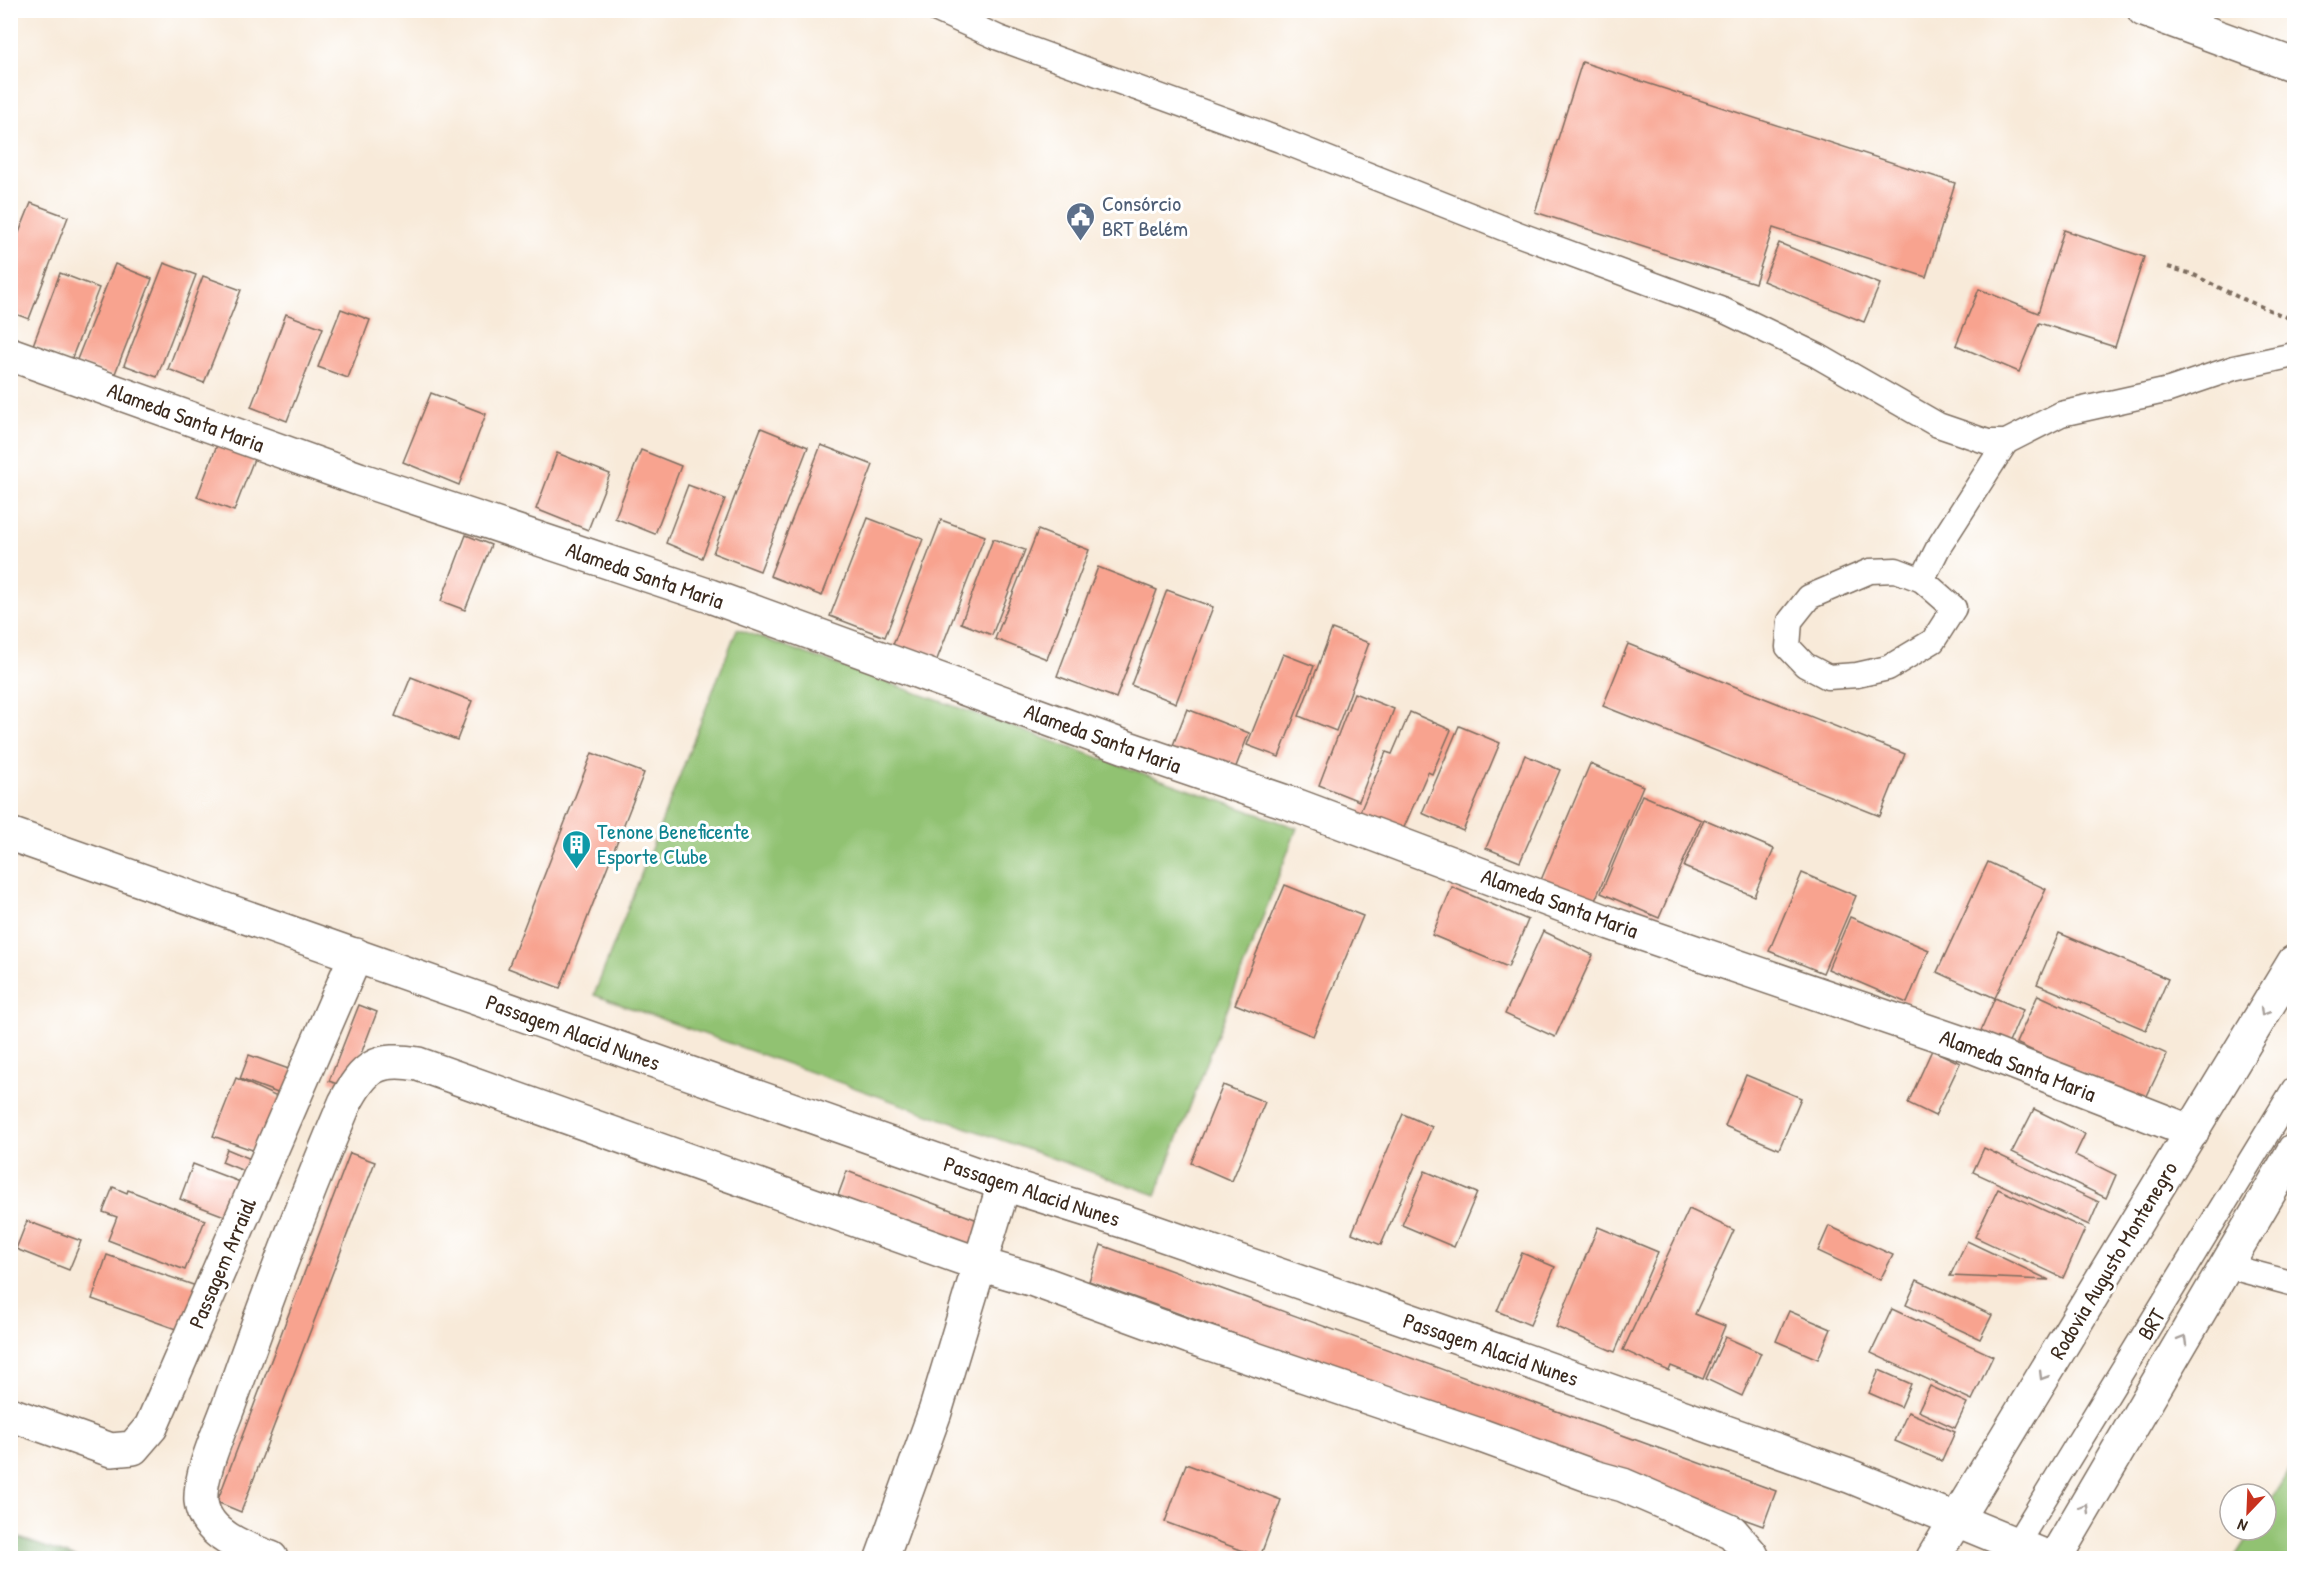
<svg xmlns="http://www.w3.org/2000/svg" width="2305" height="1569" font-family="'Patrick Hand',sans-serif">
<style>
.green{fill:#91c272;stroke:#667648;stroke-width:1.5}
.forest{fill:#74a864;stroke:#586941;stroke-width:1.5}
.building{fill:#f8a38f}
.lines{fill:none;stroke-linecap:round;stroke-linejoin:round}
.lane-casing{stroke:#7d6d5f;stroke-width:27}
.street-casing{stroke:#7d6d5f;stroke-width:36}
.secondary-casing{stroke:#7d6d5f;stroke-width:36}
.primary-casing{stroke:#7d6d5f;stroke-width:36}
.path{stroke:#7d6d5f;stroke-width:4;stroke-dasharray:4.5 4.5;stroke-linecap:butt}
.lane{stroke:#fff;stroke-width:24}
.street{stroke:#fff;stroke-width:33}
.secondary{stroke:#fff;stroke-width:33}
.primary{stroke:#fff;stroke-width:33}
.oneway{stroke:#a79f9a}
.labels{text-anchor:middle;stroke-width:6;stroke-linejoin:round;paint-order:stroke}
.service-label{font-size:22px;fill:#4e5e75;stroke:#fff;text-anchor:start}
.street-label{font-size:22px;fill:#3b2a1e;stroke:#fff}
.culture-label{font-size:22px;fill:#0d838f;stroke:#fff;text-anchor:start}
</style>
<rect width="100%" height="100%" fill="#fff"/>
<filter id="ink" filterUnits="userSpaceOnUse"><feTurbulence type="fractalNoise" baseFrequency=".0167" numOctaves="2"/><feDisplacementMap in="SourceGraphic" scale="12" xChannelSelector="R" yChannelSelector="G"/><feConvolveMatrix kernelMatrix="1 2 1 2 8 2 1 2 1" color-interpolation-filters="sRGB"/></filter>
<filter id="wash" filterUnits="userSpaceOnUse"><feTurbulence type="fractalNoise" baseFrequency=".008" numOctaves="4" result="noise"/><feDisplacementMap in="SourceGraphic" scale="24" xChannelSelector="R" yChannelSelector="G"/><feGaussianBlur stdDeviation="1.35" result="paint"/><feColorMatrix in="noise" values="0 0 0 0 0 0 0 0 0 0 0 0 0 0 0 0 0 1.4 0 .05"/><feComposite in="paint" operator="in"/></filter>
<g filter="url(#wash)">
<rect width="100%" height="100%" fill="#f8ead9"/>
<g class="green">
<path d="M737 629 1297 828 1156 1195 594 995Z"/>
<path d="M2294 1462V1558H2234L2252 1530H2266V1508Z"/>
</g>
<path class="forest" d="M10 1535H11L77 1558H11Z"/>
<g id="blocks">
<g class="building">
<path d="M1582 62 1955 183 1926 277 1773 228 1755 283 1535 212Z"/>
<path d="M31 203 68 217 29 319 10 312V255Z"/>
<path d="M2064 230 2144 257 2115 347 2039 323 2019 372 1956 345 1979 289 2038 313Z"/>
<path d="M1779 243 1880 284 1864 322 1763 281Z"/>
<path d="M164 263 196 275 157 377 124 365Z"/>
<path d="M115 264 152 279 114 376 76 362Z"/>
<path d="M60 273 99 288 71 360 33 345Z"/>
<path d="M203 276 241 290 204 383 168 369Z"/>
<path d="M341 309 370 320 348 378 318 367Z"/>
<path d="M286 314 323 328 287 421 251 407Z"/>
<path d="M431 393 486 414 459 485 403 462Z"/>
<path d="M761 428 808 447 760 571 713 553Z"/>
<path d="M217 445 254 459 234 511 197 497Z"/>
<path d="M821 445 873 465 822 596 770 576Z"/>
<path d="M641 450 681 466 655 534 615 518Z"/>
<path d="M557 453 610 474 588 530 536 509Z"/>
<path d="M688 485 725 499 702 558 666 543Z"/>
<path d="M868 518 923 539 885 637 830 616Z"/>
<path d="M941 520 985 536 936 662 893 645Z"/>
<path d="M1038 530 1089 550 1047 659 995 639Z"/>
<path d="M466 535 491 545 465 610 441 601Z"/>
<path d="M993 539 1025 550 992 635 961 623Z"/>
<path d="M1098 567 1157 590 1116 698 1057 676Z"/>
<path d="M1167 590 1213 607 1176 703 1131 685Z"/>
<path d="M1332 629 1369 643 1336 731 1299 716Z"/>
<path d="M1628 644 1905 754 1880 816 1603 706Z"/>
<path d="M1283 654 1314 666 1279 757 1247 745Z"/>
<path d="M411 677 472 701 457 740 395 716Z"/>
<path d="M1354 693 1394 709 1359 801 1319 785Z"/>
<path d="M1187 709 1249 733 1230 782 1168 758Z"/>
<path d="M1410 712 1451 730 1432 774 1428 772 1399 839 1356 821 1386 752 1392 754Z"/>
<path d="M1459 726 1500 743 1463 831 1422 813Z"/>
<path d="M592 753 644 773 560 988 508 968Z"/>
<path d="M1525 755 1560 770 1520 862 1486 848Z"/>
<path d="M1590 764 1643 786 1591 910 1538 887Z"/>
<path d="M1642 795 1701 820 1659 918 1601 893Z"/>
<path d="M1704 819 1774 849 1754 896 1684 867Z"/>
<path d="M1988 862 2046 889 1995 998 2023 1010 2005 1052 1977 1040 1995 998 1937 972Z"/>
<path d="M1802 873 1856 896 1823 973 1769 951Z"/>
<path d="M1285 885 1363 916 1313 1036 1235 1004Z"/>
<path d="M1452 887 1528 920 1508 967 1432 935Z"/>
<path d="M1850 917 1929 950 1907 1003 1828 969Z"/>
<path d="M1543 931 1593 955 1555 1037 1505 1014Z"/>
<path d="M2059 933 2168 979 2146 1030 2037 984Z"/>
<path d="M2038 995 2167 1054 2144 1102 2016 1043Z"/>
<path d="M359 1005 377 1012 348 1088 329 1081Z"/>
<path d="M1932 1050 1960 1063 1935 1116 1908 1103Z"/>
<path d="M249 1055 300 1073 291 1098 240 1079Z"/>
<path d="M1746 1075 1801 1098 1779 1149 1725 1126Z"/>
<path d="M236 1078 286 1101 261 1153 213 1136Z"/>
<path d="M1223 1085 1265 1102 1232 1181 1191 1163Z"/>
<path d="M2034 1109 2085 1134 2075 1155 2116 1175 2106 1198 2012 1152Z"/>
<path d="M1403 1114 1432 1127 1381 1245 1352 1233Z"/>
<path d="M1984 1148 2099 1202 2089 1225 1973 1172Z"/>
<path d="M227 1149 260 1163 256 1176 222 1162Z"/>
<path d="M350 1153 375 1162 241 1512 217 1502Z"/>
<path d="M193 1164 248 1185 235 1220 180 1199Z"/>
<path d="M847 1171 983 1222 973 1249 837 1198Z"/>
<path d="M1425 1171 1477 1193 1454 1247 1402 1225Z"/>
<path d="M113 1187 127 1193 128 1190 205 1220 185 1270 108 1240 117 1217 103 1212Z"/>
<path d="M1998 1189 2085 1229 2063 1278 1975 1237Z"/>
<path d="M1689 1209 1734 1230 1695 1314 1725 1326 1703 1379 1671 1366 1669 1371 1623 1350Z"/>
<path d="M27 1221 81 1241 69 1270 16 1249Z"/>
<path d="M1829 1226 1893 1255 1880 1280 1818 1251Z"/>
<path d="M1598 1227 1658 1252 1615 1352 1556 1327Z"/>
<path d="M1967 1241 2049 1280 1950 1276Z"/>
<path d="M1101 1245 1776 1491 1763 1526 1089 1281Z"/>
<path d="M1522 1253 1555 1267 1530 1325 1497 1311Z"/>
<path d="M107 1255 202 1288 187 1333 92 1299Z"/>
<path d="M1917 1280 1992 1315 1980 1339 1906 1305Z"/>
<path d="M1892 1309 1993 1356 1972 1400 1871 1353Z"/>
<path d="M1789 1311 1831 1329 1818 1359 1776 1341Z"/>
<path d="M1725 1337 1761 1353 1742 1396 1706 1379Z"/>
<path d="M1879 1370 1911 1384 1901 1407 1869 1393Z"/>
<path d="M1930 1386 1967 1403 1955 1428 1918 1411Z"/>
<path d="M1908 1412 1955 1432 1942 1461 1895 1441Z"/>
<path d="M1186 1464 1281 1500 1260 1557 1165 1522Z"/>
</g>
</g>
</g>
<g filter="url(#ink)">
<use href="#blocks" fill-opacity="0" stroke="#7d6d5f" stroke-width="1.5"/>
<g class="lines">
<defs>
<g id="lane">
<path d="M937 10 999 38 1280 140 1518 234 1725 311 1818 356 1938 425 1988 442H2006L2061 414 2169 390 2234 368 2294 355"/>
<path d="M1896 570 1922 580 1954 608 1933 641 1888 668 1857 675 1828 677 1805 665 1788 647 1790 621 1809 597 1870 571Z"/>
<path d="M1922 580 1938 548 2006 442"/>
<path d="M2227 1266 2294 1284"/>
<path d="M2008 1558 2294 1089"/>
</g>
<g id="street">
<path d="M2144 10 2294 65"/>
<path d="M10 354 359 479 710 596 1128 748 1298 806 1610 923 1974 1047 2192 1132"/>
<path d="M10 1414 111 1450 133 1448 151 1427 356 955"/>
<path d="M271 1558C245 1549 204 1534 201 1501 199 1475 220 1430 229 1405 265 1303 303 1202 345 1103 364 1067 377 1057 418 1064L979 1264 1034 1280 1190 1337 1482 1436 1594 1477 1623 1485 1732 1532 1751 1554 1753 1558"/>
<path d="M882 1558 935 1412 1004 1184"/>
</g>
<path id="secondary" d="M10 834 1004 1184 1126 1222 1510 1355 1852 1477 2049 1558"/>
<g id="primary">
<path d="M1933 1558 2294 962"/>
<path d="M2055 1558 2294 1150"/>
</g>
</defs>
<use href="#lane" class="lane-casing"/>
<use href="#street" class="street-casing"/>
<use href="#secondary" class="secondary-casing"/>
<use href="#primary" class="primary-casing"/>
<path class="path" d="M2168 267 2192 274 2238 297 2291 319"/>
<use href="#lane" class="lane"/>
<use href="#street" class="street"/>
<use href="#secondary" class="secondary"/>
<use href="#primary" class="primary"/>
</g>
<defs><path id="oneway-chevron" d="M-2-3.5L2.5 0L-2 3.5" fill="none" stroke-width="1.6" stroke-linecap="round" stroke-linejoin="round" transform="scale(1.5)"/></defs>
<g class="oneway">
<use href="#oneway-chevron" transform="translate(2264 1012) rotate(121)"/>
<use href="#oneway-chevron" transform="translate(2183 1340) rotate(-60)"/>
<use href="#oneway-chevron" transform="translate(2043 1376) rotate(121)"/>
<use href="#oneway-chevron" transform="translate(2085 1508) rotate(-59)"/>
</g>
</g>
<defs>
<symbol id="civic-pin" viewBox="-11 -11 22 30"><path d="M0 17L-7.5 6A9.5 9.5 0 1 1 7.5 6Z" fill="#5c6f8a" stroke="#fff"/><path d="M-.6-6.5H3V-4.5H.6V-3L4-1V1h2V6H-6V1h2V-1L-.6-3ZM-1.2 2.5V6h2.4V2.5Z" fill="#fff"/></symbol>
<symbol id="building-pin" viewBox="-11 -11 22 30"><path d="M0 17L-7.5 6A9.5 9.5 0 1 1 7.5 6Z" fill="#0f9aa8" stroke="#fff"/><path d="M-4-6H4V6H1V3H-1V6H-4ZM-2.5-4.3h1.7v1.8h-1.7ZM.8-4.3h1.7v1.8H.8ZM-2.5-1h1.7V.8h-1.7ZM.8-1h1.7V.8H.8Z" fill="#fff"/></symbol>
</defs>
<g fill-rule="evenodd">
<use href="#civic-pin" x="1064" y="200" width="33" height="45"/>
<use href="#building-pin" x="560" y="828" width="33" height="45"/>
</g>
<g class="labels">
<g class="service-label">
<text x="1102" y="211">Consórcio<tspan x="1102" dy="25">BRT Belém</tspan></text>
</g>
<g class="street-label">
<text transform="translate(186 417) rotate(20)" y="8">Alameda Santa Maria</text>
<text transform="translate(645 575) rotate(19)" y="8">Alameda Santa Maria</text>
<text transform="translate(1103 738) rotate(20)" y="8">Alameda Santa Maria</text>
<text transform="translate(1560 903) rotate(20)" y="8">Alameda Santa Maria</text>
<text transform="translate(573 1032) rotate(20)" y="8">Passagem Alacid Nunes</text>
<text transform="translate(2018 1065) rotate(21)" y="8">Alameda Santa Maria</text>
<text transform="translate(1032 1191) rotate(18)" y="8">Passagem Alacid Nunes</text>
<text transform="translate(2113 1260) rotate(-59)" y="8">Rodovia Augusto Montenegro</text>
<text transform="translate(222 1263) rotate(-67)" y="8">Passagem Arraial</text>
<text transform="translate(2151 1324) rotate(-59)" y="8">BRT</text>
<text transform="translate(1491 1349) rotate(19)" y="8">Passagem Alacid Nunes</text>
</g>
<g class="culture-label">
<text x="597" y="839">Tenone Beneficente<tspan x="597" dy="25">Esporte Clube</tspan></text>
</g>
</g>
<rect width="2305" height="1569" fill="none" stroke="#fff" stroke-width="36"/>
<g transform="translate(2248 1512) rotate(203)"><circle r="28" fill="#ffffff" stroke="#b1aaa5" stroke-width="1.5"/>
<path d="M0-4.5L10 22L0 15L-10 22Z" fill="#c8321e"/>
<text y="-9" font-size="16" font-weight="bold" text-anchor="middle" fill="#3b2a1e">N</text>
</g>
</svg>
